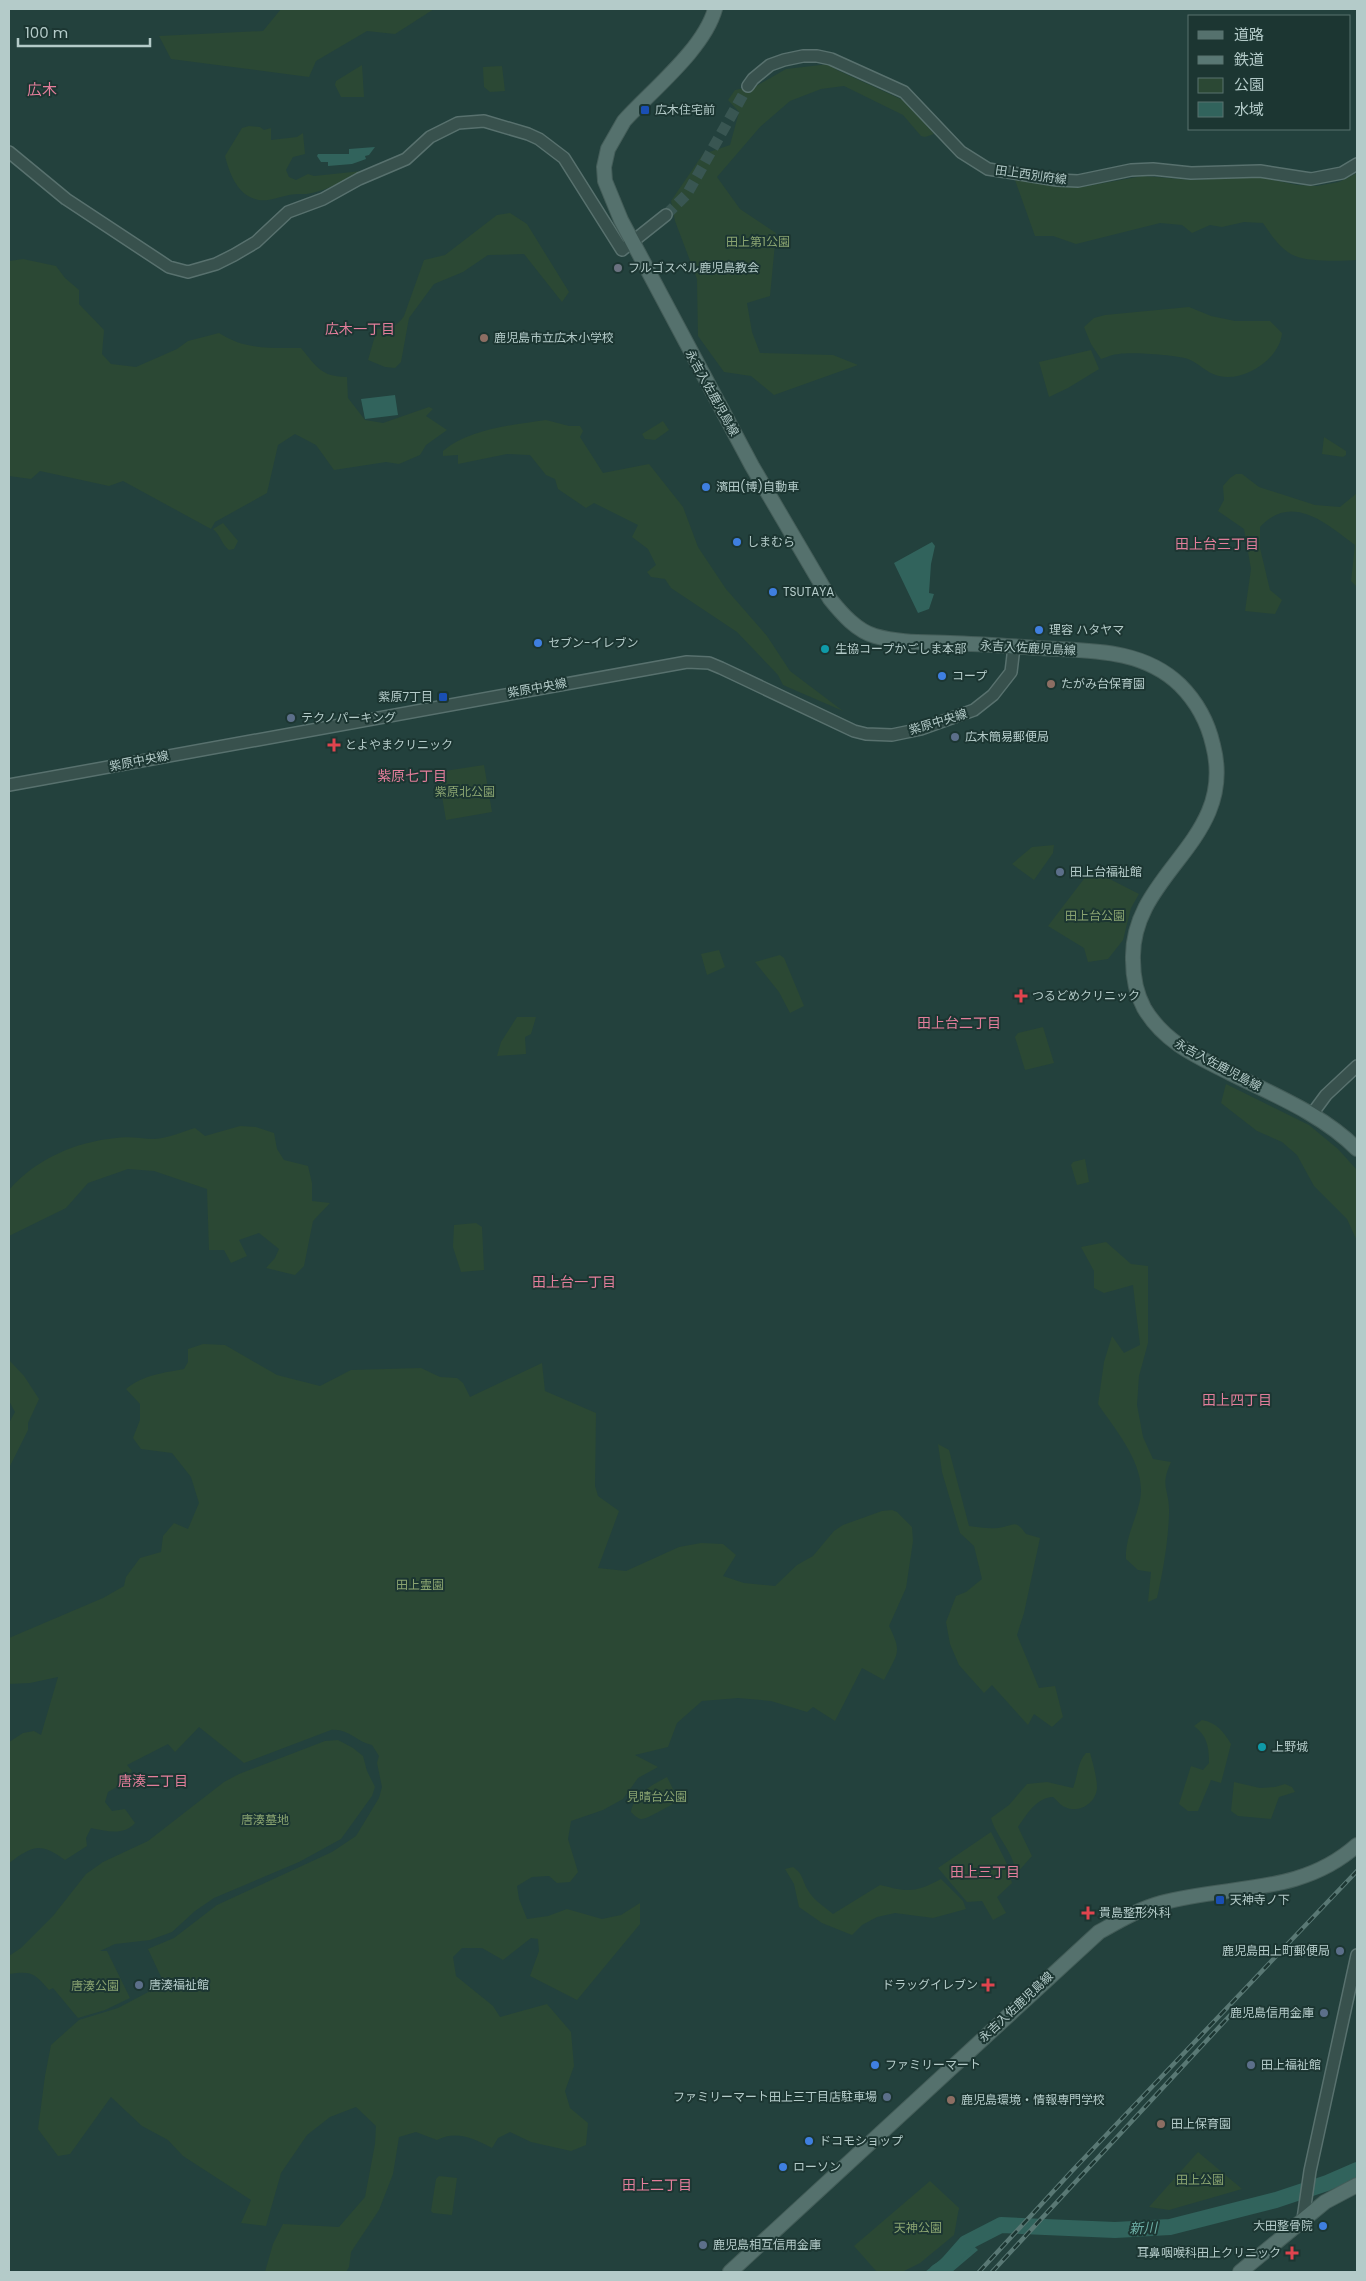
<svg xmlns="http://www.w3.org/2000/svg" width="1366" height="2281" font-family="Poppins,'Noto Sans JP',sans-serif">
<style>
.green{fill:#2b4834}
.water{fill:#31635c}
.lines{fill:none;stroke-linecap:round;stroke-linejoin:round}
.river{stroke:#31635c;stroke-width:16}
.tertiary-tunnel{stroke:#395652;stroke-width:11;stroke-dasharray:11 5.5;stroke-linecap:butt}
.tertiary-casing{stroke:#58716e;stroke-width:14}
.primary-casing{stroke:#445d59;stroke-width:16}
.tertiary{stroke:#38514d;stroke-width:11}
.primary{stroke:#55716d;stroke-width:14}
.rail-casing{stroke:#597874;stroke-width:4.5}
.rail{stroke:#1c3632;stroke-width:2.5;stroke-dasharray:8;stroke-linecap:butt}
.transit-dot{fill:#1a4fb4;stroke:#1c3632;stroke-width:2}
.worship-dot{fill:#6b7280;stroke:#1c3632;stroke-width:2}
.education-dot{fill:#8d6e63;stroke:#1c3632;stroke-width:2}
.shop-dot{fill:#3f7fe0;stroke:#1c3632;stroke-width:2}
.culture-dot{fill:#0f9aa8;stroke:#1c3632;stroke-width:2}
.service-dot{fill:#5c6f8a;stroke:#1c3632;stroke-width:2}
.health-dot{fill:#e0444e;stroke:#1c3632;stroke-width:2}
.labels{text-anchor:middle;stroke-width:4;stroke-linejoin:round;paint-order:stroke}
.poi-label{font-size:12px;fill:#b4cbc9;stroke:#1c3632;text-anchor:start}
.street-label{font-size:12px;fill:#b4cbc9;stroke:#1c3632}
.park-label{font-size:12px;fill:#89a370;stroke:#1c3632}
.neighbourhood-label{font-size:14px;fill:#e37e9b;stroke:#1c3632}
.water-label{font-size:14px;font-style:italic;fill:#6baca3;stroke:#1c3632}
.quarter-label{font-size:15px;fill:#e37e9b;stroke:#1c3632}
</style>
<rect width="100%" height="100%" fill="#23413d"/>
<g class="green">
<path d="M281 9H434L395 34 367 31 316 61 309 77 171 59 159 36 263 31Z"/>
<path d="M829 64 837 70 905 101 934 134 925 137 921 136 903 115 844 86 821 89 790 101 760 127 717 177 740 209 776 233 770 296 747 303 752 332 760 353 833 355 858 365 774 395 751 376 724 372 698 336 697 279 675 221 671 201 703 154 730 145 739 112 728 100 735 90 758 85 786 69Z"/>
<path d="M362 65 364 97H341L335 85 336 81Z"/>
<path d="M502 66 505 91 490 92 484 87 483 67Z"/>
<path d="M249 126 260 127 264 130 271 128V140L297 137 303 133 305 154 293 157 286 170 289 177 296 180 308 174 314 176 362 171C346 180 330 189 312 193 305 195 297 193 289 195 279 197 265 203 255 199 237 194 229 172 225 156L242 128Z"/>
<path d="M1357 173V260C1342 261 1309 262 1295 256 1281 250 1271 235 1263 223L1244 222 1222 227 1210 225 1192 233 1182 225 1160 223 1076 244 1053 236H1035L1015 180 1082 187 1143 176 1191 180 1260 177 1297 185 1317 186 1339 182Z"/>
<path d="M510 213 527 224 569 292 562 302 524 254 488 255 463 272 434 284 409 318 401 362 395 368 385 367 368 360 377 329C389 328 397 327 404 316L424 260 445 255 497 215Z"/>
<path d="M23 259 56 266 65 278 79 290V304L104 330 102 354 111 364 136 367 177 349 188 341 219 333C245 350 270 348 301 348 316 366 321 377 347 377L348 398 365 420 383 423 429 407 433 409 426 416 447 430 426 445 420 455 399 464 386 462 334 470 316 445 295 434 278 445 267 493 215 522 211 529 123 481 109 486 40 471 31 479 9 476V261Z"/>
<path d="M1189 307 1211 316 1235 321H1270L1282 333C1280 359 1244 382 1219 376 1206 373 1199 363 1188 359 1175 355 1133 352 1119 354 1113 354 1107 357 1101 359L1091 344 1084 327 1094 318 1105 315Z"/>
<path d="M1091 350 1099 369 1068 388 1049 397 1039 362Z"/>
<path d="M546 420 569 426H580L583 431 580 437 603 473 649 464 683 507 698 547 726 589 767 636 790 671 843 711 783 685 778 675 737 632 671 588 665 579 651 577 647 572 656 565 648 549 632 537 638 525 594 503 586 508 558 489 555 479 546 475 530 455 507 454 458 464V455L443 456V451C469 429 512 425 546 420Z"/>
<path d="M663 421 669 430 655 440 645 439 642 434Z"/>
<path d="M1324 437 1346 451V455L1343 457 1322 454Z"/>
<path d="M1236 474H1242L1259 487 1315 505 1340 507 1357 493V587L1351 581 1355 545C1327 524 1292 492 1260 527V548L1270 590 1282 600 1275 614 1245 611 1251 569 1244 529 1218 511 1224 500 1223 486 1230 478Z"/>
<path d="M223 523 238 541 234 549 229 550C221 544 221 535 213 529Z"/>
<path d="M484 765 492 812 446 820 438 772Z"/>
<path d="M1054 845 1053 853 1034 880 1012 864 1032 847Z"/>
<path d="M1090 871 1102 875 1139 894 1131 908 1123 940 1108 959 1088 962 1084 948 1048 926Z"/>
<path d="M719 950 725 967 707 975 701 954Z"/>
<path d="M780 955 784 958 804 1006 790 1013 779 992 755 962Z"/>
<path d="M517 1017H536L531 1034 525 1037 526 1054 497 1056 501 1042Z"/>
<path d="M1043 1027 1054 1063 1025 1070 1015 1037 1018 1033Z"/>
<path d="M1226 1084 1309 1125 1338 1149 1357 1170V1241L1347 1219 1314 1186 1297 1155 1282 1142 1257 1131 1221 1103Z"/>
<path d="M240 1126 256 1127 274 1133 277 1149 284 1160 308 1166 312 1183V1201L330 1203 313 1221 304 1266 295 1275 266 1268 275 1258 279 1249 259 1233 239 1240 247 1256 231 1263 224 1250H209L207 1189 154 1171 128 1169 88 1183 66 1208 9 1236V1190C36 1159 75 1142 116 1138 129 1136 142 1139 154 1139 168 1138 182 1132 195 1128L205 1136Z"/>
<path d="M1085 1159 1089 1182 1077 1185 1071 1165 1073 1162Z"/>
<path d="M476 1223 482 1227 484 1270 461 1272 453 1247 454 1225Z"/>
<path d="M1106 1242 1131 1264 1148 1266V1343L1139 1376 1137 1405 1143 1437 1153 1459 1171 1462C1159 1488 1170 1489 1169 1514 1168 1543 1163 1571 1157 1598L1148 1602 1151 1572 1138 1570 1126 1559C1125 1538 1136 1520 1140 1500 1147 1466 1116 1431 1098 1404L1104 1362 1112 1336 1124 1353 1140 1345 1133 1285 1104 1293 1094 1288V1271L1081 1247Z"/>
<path d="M203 1344 225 1345 277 1375 320 1386 351 1370 421 1368 440 1377 457 1378 463 1383 470 1397 542 1363 545 1391 596 1413 595 1486 598 1496 619 1511 598 1568 626 1571 679 1547 701 1543 723 1544 736 1555 723 1576 744 1583 775 1586 797 1565 813 1556 834 1531 843 1525 882 1511 892 1510 897 1512 912 1527 913 1541 906 1588 889 1626C903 1654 897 1653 884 1680L862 1668 835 1721 813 1707 807 1712 771 1701 738 1698 702 1701 677 1723 668 1747 635 1755 658 1767 638 1778 623 1799 603 1810 571 1821 568 1839 578 1872 570 1882 557 1883 549 1876 532 1877 517 1886 519 1899 527 1919 548 1916 567 1909 602 1919 621 1915 640 1903V1924L577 2000 530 1976 539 1951 538 1939 531 1938 503 1960 482 1948H462L453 1957 456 1976 493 2006 500 2017 547 2004 571 2032 574 2066 565 2091 570 2108 588 2123 586 2145 571 2151 531 2142 510 2132 498 2138 492 2148C474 2139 457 2130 437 2140L416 2132 399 2137 393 2174 379 2210 351 2252 349 2267 346 2272H265L273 2244 283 2224 339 2227 365 2197 375 2144 376 2126 356 2107 330 2117 307 2135 281 2173 266 2226 241 2223 251 2200 183 2156 168 2140 142 2126 111 2097 70 2154 58 2156 38 2129 45 2076 51 2045 79 2020 118 2008 154 1989 162 1979 148 1949 174 1938 217 1905 332 1852 356 1836 379 1798 382 1787 377 1763 379 1756 372 1745C357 1742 348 1728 331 1730L244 1763 199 1727 175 1752 168 1744 127 1765 132 1771 122 1784 108 1792 105 1802 112 1811 125 1809 135 1823C124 1836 106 1831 91 1828L86 1838 87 1846 65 1860C41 1842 33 1845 9 1863V1742L23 1733 34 1731 41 1735 58 1677 30 1683 9 1684V1638L103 1598 124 1586 126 1577 140 1558 161 1552 163 1536 174 1523 188 1529 199 1503 191 1477 172 1453 141 1449 133 1438 140 1420V1404L126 1389C143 1375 163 1373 184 1369L188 1362V1349Z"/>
<path d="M9 1360 24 1376 39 1399 28 1423V1430L9 1468V1423L15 1412 9 1401Z"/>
<path d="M938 1444 949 1450 969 1526C978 1527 989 1529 998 1528 1014 1526 1015 1518 1026 1534L1040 1538 1024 1613 1017 1635 1039 1688 1055 1686 1063 1717 1052 1727 1034 1714 1028 1725 992 1685 984 1693 959 1665 950 1644 946 1622 956 1596 966 1592 982 1579 974 1546 960 1533 957 1523 942 1472Z"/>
<path d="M1202 1720C1217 1723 1223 1731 1231 1744L1221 1783 1211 1780 1198 1811H1188L1179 1804 1191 1766 1203 1770 1209 1763C1209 1746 1207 1736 1194 1726Z"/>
<path d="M338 1740 353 1748 363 1756 367 1771 375 1787 372 1796 341 1839 299 1862 214 1898 195 1911 172 1932 150 1940 115 1944 100 1951H107L130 1998 105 2010 78 2018 53 1988 49 1990C34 1973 32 1971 9 1974V1956L21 1948 53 1916 86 1874 103 1862 148 1841 224 1782 239 1774 325 1741Z"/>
<path d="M1086 1753H1090C1093 1764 1097 1777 1097 1788 1096 1803 1079 1814 1065 1807 1061 1806 1057 1800 1053 1797 1036 1798 1027 1814 1018 1827L1032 1856 1015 1875C1017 1856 996 1837 991 1818L1009 1805 1027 1784 1047 1782 1073 1788C1078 1776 1077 1763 1086 1753Z"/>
<path d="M667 1777 679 1801C672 1804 646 1820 641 1819 638 1819 634 1815 631 1812 633 1795 652 1785 667 1777Z"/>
<path d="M1234 1782 1260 1788 1275 1787 1285 1784 1292 1787 1295 1792 1279 1797 1271 1819 1238 1816 1231 1811Z"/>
<path d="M991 1832 1006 1862 1012 1883 997 1897 1006 1913 993 1920 982 1901 967 1902 938 1868Z"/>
<path d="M793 1867C802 1873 802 1878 806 1887 812 1899 823 1906 833 1914L880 1885C908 1892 915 1893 941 1879L963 1901 966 1909 933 1918 895 1913 877 1917 862 1925 852 1935 822 1923 799 1907 794 1884 785 1869Z"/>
<path d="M1198 2152 1242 2189 1169 2210 1149 2207Z"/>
<path d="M439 2176 457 2178 452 2215 433 2213 431 2211 436 2179Z"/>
<path d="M930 2181 959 2208 954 2235 920 2263 902 2272H877L854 2246Z"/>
</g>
<g class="water">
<path d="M375 147 369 155 365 156 366 159 352 164 328 166V162H321L317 156 318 154H349V149Z"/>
<path d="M395 395 398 415 365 419 361 399Z"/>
<path d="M932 542 935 546 931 564 929 593 934 594 929 609 918 613 894 563Z"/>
<path d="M966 2239 978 2250 952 2272H925Z"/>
</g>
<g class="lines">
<path class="river" d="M937 2272 944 2268 966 2243 1001 2225 1115 2230 1170 2227 1276 2200 1327 2183 1357 2170"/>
<path class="tertiary-tunnel" d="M666 215 687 194 748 86"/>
<defs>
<g id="tertiary">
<path d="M748 86 753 79 770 65 784 60 803 56H817L831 59 904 92 961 152 988 169 1057 180 1078 181 1131 170 1153 169 1191 173 1260 171 1311 179 1342 173 1357 164"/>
<path d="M9 152 66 199 169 267 188 272 216 264 234 255 256 242 288 212 323 199 359 179 406 159 430 137 458 123 484 121 528 134 539 139 564 158 622 250 666 215"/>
<path d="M9 785 687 662 709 663 721 668 854 731 866 734 892 735 921 729 974 710 993 695 1011 672 1014 647"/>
<path d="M1312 1114 1326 1095 1357 1066"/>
<path d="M1303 2219 1310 2171 1357 1955"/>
</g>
<g id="primary">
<path d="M715 9C704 49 652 90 624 121L608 149 604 167 605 181 621 220 752 466 830 599C842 614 857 631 875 636 899 643 926 642 950 643 980 644 1009 646 1039 648 1088 651 1142 648 1180 685 1196 701 1208 723 1213 745 1238 841 1130 873 1133 960 1133 977 1136 993 1144 1008 1164 1042 1196 1056 1230 1073 1274 1095 1322 1114 1357 1149"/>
<path d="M730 2272 1099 1932C1119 1921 1139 1909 1161 1903 1230 1884 1300 1896 1357 1845"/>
<path d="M1240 2272 1325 2202 1357 2185"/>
</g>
</defs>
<use href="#tertiary" class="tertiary-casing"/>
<use href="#primary" class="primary-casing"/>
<use href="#tertiary" class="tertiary"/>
<use href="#primary" class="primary"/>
<defs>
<g id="rail">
<path d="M979 2272 1072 2171 1357 1871"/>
<path d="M992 2272 1235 2010"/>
</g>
</defs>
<use href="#rail" class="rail-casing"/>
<use href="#rail" class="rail"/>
</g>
<g class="transit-dot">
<rect x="640" y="105" width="10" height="10" rx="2.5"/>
<rect x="438" y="692" width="10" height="10" rx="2.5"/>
<rect x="1215" y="1895" width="10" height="10" rx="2.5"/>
</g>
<circle class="worship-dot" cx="618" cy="268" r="5"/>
<g class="education-dot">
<circle cx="484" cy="338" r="5"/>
<circle cx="1051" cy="684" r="5"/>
<circle cx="951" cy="2100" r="5"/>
<circle cx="1161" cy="2124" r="5"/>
</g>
<g class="shop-dot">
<circle cx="706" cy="487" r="5"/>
<circle cx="737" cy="542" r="5"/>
<circle cx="773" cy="592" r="5"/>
<circle cx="1039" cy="630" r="5"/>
<circle cx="538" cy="643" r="5"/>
<circle cx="942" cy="676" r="5"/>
<circle cx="875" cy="2065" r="5"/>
<circle cx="809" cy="2141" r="5"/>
<circle cx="783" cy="2167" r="5"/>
<circle cx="1323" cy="2226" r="5"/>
</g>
<g class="culture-dot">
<circle cx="825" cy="649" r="5"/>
<circle cx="1262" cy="1747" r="5"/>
</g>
<g class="service-dot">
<circle cx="291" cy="718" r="5"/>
<circle cx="955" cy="737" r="5"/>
<circle cx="1060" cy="872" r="5"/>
<circle cx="1340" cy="1951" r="5"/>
<circle cx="139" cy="1985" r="5"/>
<circle cx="1324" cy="2013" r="5"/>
<circle cx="1251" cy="2065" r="5"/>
<circle cx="887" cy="2097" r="5"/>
<circle cx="703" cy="2245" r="5"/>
</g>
<g class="health-dot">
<path d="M331.5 737.5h5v5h5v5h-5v5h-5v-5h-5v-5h5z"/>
<path d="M1018.5 988.5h5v5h5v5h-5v5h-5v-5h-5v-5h5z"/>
<path d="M1085.5 1905.5h5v5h5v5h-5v5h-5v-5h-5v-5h5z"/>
<path d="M985.5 1977.5h5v5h5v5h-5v5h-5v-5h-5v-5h5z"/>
<path d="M1289.5 2245.5h5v5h5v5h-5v5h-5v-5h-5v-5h5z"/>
</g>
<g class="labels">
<g class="poi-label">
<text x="655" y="114">広木住宅前</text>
<text x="628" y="272">フルゴスペル鹿児島教会</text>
<text x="494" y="342">鹿児島市立広木小学校</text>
<text x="716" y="491">濱田(博)自動車</text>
<text x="747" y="546">しまむら</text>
<text x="783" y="596">TSUTAYA</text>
<text x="1049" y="634">理容 ハタヤマ</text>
<text x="548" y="647">セブン-イレブン</text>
<text x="835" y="653">生協コープかごしま本部</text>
<text x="952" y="680">コープ</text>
<text x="1061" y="688">たがみ台保育園</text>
<text x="433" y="701" text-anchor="end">紫原7丁目</text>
<text x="301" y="722">テクノパーキング</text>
<text x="965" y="741">広木簡易郵便局</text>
<text x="345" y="749">とよやまクリニック</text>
<text x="1070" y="876">田上台福祉館</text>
<text x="1032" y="1000">つるどめクリニック</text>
<text x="1272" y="1751">上野城</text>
<text x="1230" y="1904">天神寺ノ下</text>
<text x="1099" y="1917">貴島整形外科</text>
<text x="1330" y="1955" text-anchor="end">鹿児島田上町郵便局</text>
<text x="149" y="1989">唐湊福祉館</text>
<text x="978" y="1989" text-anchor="end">ドラッグイレブン</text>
<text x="1314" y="2017" text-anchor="end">鹿児島信用金庫</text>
<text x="885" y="2069">ファミリーマート</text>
<text x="1261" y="2069">田上福祉館</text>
<text x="877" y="2101" text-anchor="end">ファミリーマート田上三丁目店駐車場</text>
<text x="961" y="2104">鹿児島環境・情報専門学校</text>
<text x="1171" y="2128">田上保育園</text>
<text x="819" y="2145">ドコモショップ</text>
<text x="793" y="2171">ローソン</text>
<text x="1313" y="2230" text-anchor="end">大田整骨院</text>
<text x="713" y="2249">鹿児島相互信用金庫</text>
<text x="1281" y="2257" text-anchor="end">耳鼻咽喉科田上クリニック</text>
</g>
<g class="street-label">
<text transform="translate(1031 175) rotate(8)" y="4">田上西別府線</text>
<text transform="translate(712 393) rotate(61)" y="4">永吉入佐鹿児島線</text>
<text transform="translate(1028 648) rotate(3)" y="4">永吉入佐鹿児島線</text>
<text transform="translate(537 688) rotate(-10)" y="4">紫原中央線</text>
<text transform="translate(938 722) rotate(-17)" y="4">紫原中央線</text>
<text transform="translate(139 761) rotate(-11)" y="4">紫原中央線</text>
<text transform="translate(1218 1065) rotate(28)" y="4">永吉入佐鹿児島線</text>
<text transform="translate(1016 2007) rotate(-43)" y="4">永吉入佐鹿児島線</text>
</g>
<g class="park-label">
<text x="758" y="246">田上第1公園</text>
<text x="465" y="796">紫原北公園</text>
<text x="1095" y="920">田上台公園</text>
<text x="420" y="1589">田上霊園</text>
<text x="657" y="1801">見晴台公園</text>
<text x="265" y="1824">唐湊墓地</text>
<text x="95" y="1990">唐湊公園</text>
<text x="1200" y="2184">田上公園</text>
<text x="918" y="2232">天神公園</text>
</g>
<g class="neighbourhood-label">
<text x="360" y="334">広木一丁目</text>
<text x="1217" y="549">田上台三丁目</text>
<text x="412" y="781">紫原七丁目</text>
<text x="959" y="1028">田上台二丁目</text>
<text x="574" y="1287">田上台一丁目</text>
<text x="1237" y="1405">田上四丁目</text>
<text x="153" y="1786">唐湊二丁目</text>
<text x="985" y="1877">田上三丁目</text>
<text x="657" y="2190">田上二丁目</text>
</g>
<g class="water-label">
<text transform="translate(1143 2228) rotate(-2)" y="5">新川</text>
</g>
<g class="quarter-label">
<text x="42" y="95">広木</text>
</g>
</g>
<rect width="1366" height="2281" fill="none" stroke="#b4cbc9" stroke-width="20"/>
<rect x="1188" y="15" width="162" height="115" fill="#1c3632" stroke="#59726e"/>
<rect x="1198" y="31" width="25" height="8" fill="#55716d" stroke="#59726e"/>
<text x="1234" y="40" font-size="15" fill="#b4cbc9">道路</text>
<rect x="1198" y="56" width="25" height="8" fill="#597874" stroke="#59726e"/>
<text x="1234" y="65" font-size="15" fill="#b4cbc9">鉄道</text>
<rect x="1198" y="78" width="25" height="15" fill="#2b4834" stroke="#59726e"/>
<text x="1234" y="90" font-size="15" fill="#b4cbc9">公園</text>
<rect x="1198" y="102" width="25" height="15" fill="#31635c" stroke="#59726e"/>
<text x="1234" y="115" font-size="15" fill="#b4cbc9">水域</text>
<path d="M18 38v8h132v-8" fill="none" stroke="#b4cbc9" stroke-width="2.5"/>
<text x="25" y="38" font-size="15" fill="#b4cbc9" stroke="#1c3632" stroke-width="4" paint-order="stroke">100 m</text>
</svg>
